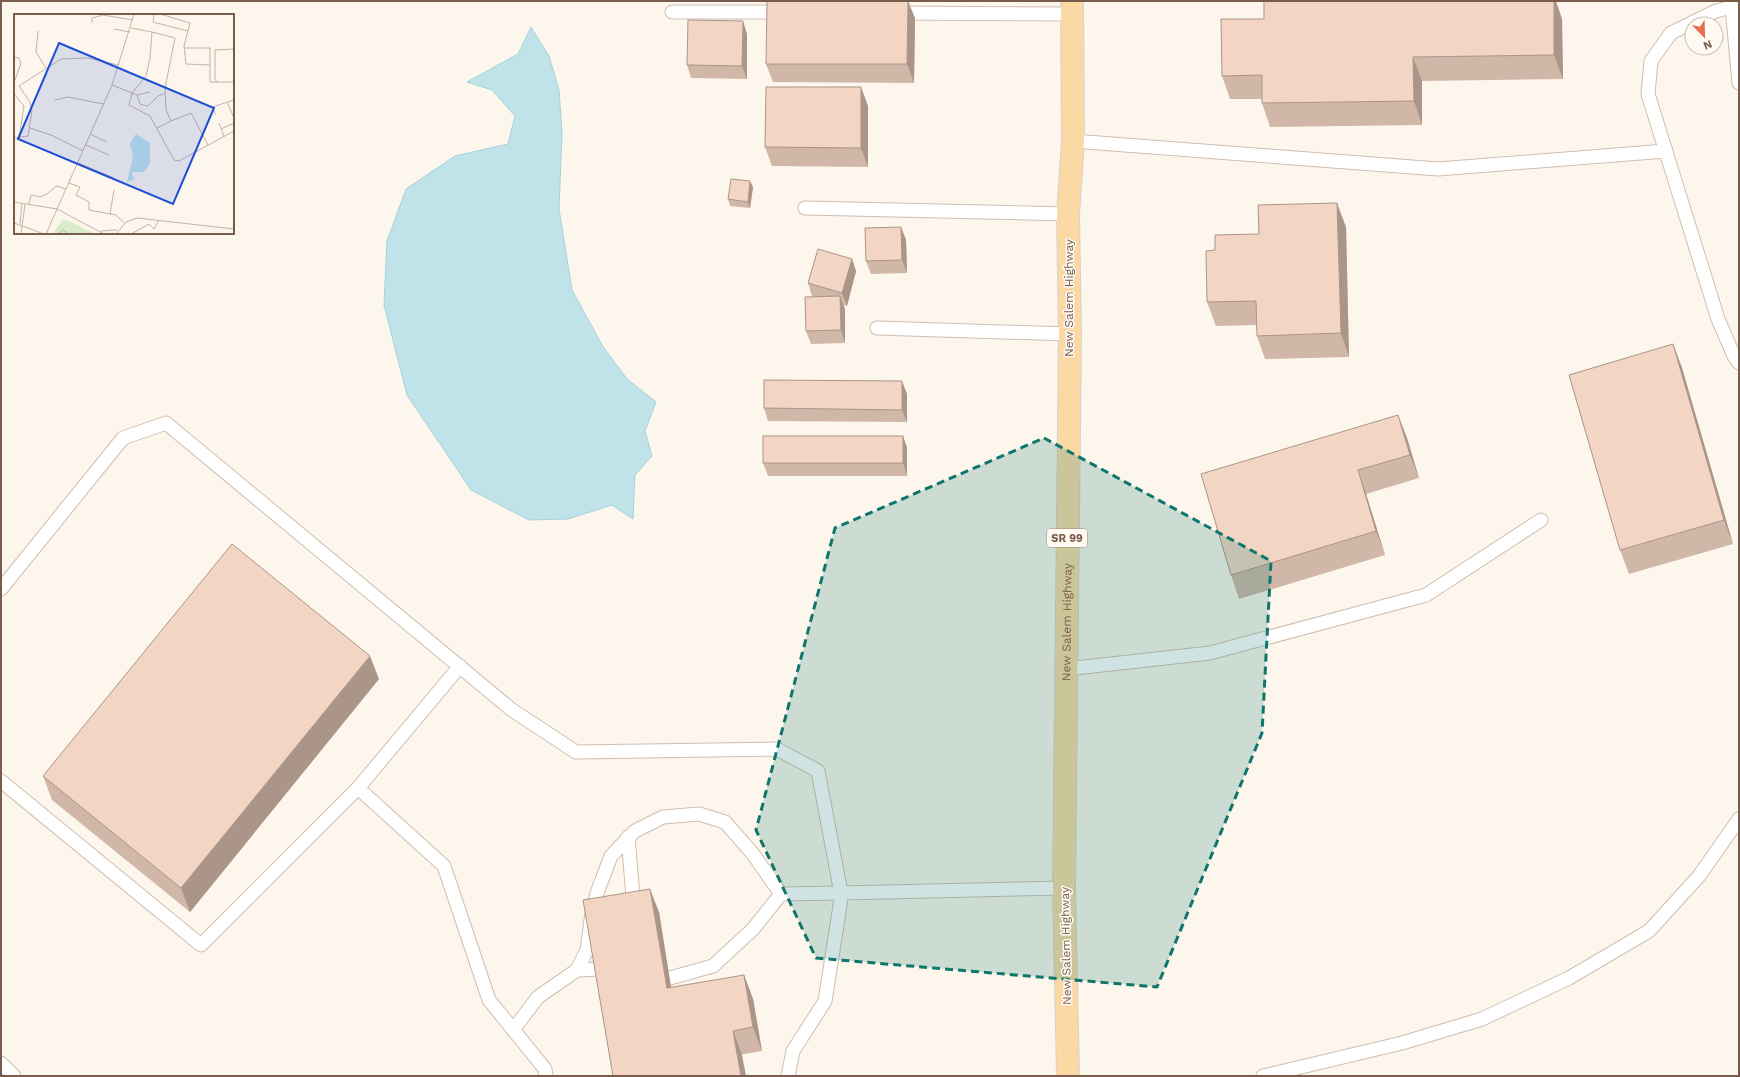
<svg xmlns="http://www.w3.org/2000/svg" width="1740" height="1077" font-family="'Work Sans',sans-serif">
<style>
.water{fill:#bfe3e8;stroke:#a5d3da}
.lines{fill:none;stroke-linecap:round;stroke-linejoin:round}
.service-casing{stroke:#d1beb0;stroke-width:15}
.primary-casing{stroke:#dad1cd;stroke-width:24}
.service{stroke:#fff;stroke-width:13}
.primary{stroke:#fbd9a5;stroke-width:22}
.wall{fill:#d1b7a8}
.shaded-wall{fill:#aa9588}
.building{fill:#f3d5c3;stroke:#aa9588}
.marked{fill:#0f766e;fill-opacity:0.2;stroke:#0f766e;stroke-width:3;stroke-dasharray:8 5;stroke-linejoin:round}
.labels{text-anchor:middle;stroke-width:3;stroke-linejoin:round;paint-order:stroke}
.shield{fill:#fffaf3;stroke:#a28b7f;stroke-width:1}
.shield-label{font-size:11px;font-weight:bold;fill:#7a5c4d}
.street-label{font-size:12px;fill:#7a5c4d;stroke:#fffaf3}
.inset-road{fill:none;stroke:#c5b3a7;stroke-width:1}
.view{fill:#1d4ed8;fill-opacity:0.15;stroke:#1d4ed8;stroke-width:2}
.inset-edge{fill:none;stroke:#7a5c4d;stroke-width:2}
</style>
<rect width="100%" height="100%" fill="#fdf6ec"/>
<path class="water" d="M531 27 549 56 559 90 562 133 559 209 572 290 602 345 627 379 656 402 645 431 652 456 635 475 633 519 612 505 568 519 529 520 471 490 407 395 384 305 387 241 406 189 455 156 508 144 515 116 492 90 467 82 518 54Z"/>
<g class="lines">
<defs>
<g id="service">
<path d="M1739 5 1716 11 1671 33 1651 61 1648 94 1718 319 1734 356 1739 363"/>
<path d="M1732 7 1739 83"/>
<path d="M672 12H784"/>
<path d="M896 13 1072 14"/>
<path d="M1073 141 1438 169 1666 151"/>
<path d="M805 208 1068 214"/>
<path d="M877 328 1070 334"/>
<path d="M1 589 123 438 166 423 512 710 576 752 777 749 818 771 841 893 781 894"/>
<path d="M1066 669 1210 653 1426 595 1541 520"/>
<path d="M1 781 201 945 358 788 444 866 489 1000 545 1069 546 1076"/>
<path d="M358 788 460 666"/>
<path d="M628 837 634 909"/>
<path d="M577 970 600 969"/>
<path d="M670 978 713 966 753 929 781 894"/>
<path d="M513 1030 538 997 577 970 587 950 592 913 597 893 611 856 635 831 663 817 699 814 725 822 753 854 781 894"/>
<path d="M1 1063 14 1076"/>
<path d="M788 1076 793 1051 825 1001 840 906 841 893 1064 888"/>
<path d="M1263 1076 1402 1043 1482 1019 1569 978 1649 931 1699 876 1739 819"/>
</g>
<g id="primary">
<path id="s1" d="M1068 1076 1064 888 1070 334 1068 214 1073 141 1072 1"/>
</g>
</defs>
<use href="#service" class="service-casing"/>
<use href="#primary" class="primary-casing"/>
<use href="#service" class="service"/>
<use href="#primary" class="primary"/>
</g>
<g class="wall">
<path d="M915 18 914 83 773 82 766 64Z"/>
<path d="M1562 19 1563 79 1422 81V125L1270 127 1262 103V99H1230L1222 76Z"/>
<path d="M747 34V79L691 78 687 65Z"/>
<path d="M868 106V167L772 166 765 147Z"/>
<path d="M753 187 750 208 730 206 728 199Z"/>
<path d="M901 227 906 240 907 273 871 274 866 261Z"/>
<path d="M1346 227 1349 357 1265 359 1257 336V325L1216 326 1207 302 1215 250 1259 234Z"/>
<path d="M852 259 856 271 847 306 843 305 845 309V343L811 344 806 331 816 297 812 296 808 283Z"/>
<path d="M1673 344 1682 368 1733 544 1629 574 1620 550Z"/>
<path d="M907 394V422L768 421 764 408Z"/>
<path d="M1398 415 1407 438 1419 478 1366 494 1385 555 1239 599 1231 575Z"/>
<path d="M903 436 907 448V476H768L763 463Z"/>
<path d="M379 679 190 912 52 800 43 776Z"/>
<path d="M659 912 671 988 744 975 753 999 762 1051 613 1076Z"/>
</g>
<g class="shaded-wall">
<path d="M908 1 915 18 914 83 907 64Z"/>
<path d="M1554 1H1556L1562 19 1563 79 1554 55Z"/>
<path d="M743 21 747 34V79L742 66Z"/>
<path d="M1413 57 1422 81V125L1414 101Z"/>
<path d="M861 87 868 106V167L861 148Z"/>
<path d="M750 181 753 187 750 208 748 202Z"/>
<path d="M1337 203 1346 227 1349 357 1341 333Z"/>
<path d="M901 227 906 240 907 273 902 260Z"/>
<path d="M852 259 856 271 847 306 842 293Z"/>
<path d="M840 296 845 309V343L841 330Z"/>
<path d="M1673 344 1682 368 1733 544 1724 520Z"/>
<path d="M902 381 907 394V422L902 410Z"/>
<path d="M1398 415 1407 438 1419 478 1410 455Z"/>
<path d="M903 436 907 448V476L903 463Z"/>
<path d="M1358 470 1366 494 1385 555 1376 531Z"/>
<path d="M370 656 379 679 190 912 181 888Z"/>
<path d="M650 889 659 912 675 1012 667 988Z"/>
<path d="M744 975 753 999 762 1051 753 1027Z"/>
<path d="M733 1031 742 1055 746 1076H741Z"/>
</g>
<g class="building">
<path d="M767 1H908L907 64H766Z"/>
<path d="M1264 1H1554V55L1413 57 1414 101 1262 103V75L1222 76 1221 19H1264Z"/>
<path d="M688 20 743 21 742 66 687 65Z"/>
<path d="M766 87H861V148L765 147Z"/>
<path d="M731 179 750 181 748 202 728 199Z"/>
<path d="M1337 203 1341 333 1257 336 1256 301 1207 302 1206 251 1215 250V235L1259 234 1258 205Z"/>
<path d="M901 227 902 260 866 261 865 228Z"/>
<path d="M818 249 852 259 842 293 808 283Z"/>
<path d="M840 296 841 330 806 331 805 297Z"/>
<path d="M1673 344 1724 520 1620 550 1569 375Z"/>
<path d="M764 380 902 381V410L764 408Z"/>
<path d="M1398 415 1410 455 1358 470 1376 531 1231 575 1201 474Z"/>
<rect x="763" y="436" width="140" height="27"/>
<path d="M232 544 370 656 181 888 43 776Z"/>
<path d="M650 889 667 988 744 975 753 1027 733 1031 741 1076H613L583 900Z"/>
</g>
<path class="marked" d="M1044 438 1271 561 1262 733 1157 987 816 958 756 830 835 528Z"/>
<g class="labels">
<rect class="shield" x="1047" y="529" width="40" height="18" rx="3"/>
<g class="shield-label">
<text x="1067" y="542">SR 99</text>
</g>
<g class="street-label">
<text transform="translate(1069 298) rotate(-90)" y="4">New Salem Highway</text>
<text dy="4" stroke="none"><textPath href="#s1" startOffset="454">New Salem Highway</textPath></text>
<text transform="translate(1066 946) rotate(-91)" y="4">New Salem Highway</text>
</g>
</g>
<g transform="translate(14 14)">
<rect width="220" height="220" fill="#fdf6ec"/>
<path d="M48 206H53L81 220H39Z" fill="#d8ecc9"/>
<path d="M122 120 136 129V149L130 158H119L118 161 121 165 113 168 119 143 116 130Z" fill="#bfe3e8"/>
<path class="inset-road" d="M140 0 139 8 174 17M146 0 176 9 170 32 172 50 196 51V68H203M78 9V4L89 1 119 6M100 15 116 18M24 17 22 38 32 54M138 18 161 24 151 74 152 96 157 107 177 99 194 131M170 34H196V51M220 35 201 36V65L203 68H220M0 43 5 44 7 49 0 69M98 71 118 79 132 62 136 44 138 18 117 14M136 78 123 81 118 79 115 91 136 102 160 146 165 147 220 117M0 80 10 92 5 124M123 81 126 90 134 92 144 82 152 79M41 86 54 83 89 90M213 88 220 104M202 101 198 93 220 86M205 109 210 122M16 114 37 121 69 137M143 114 157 107M207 115 220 109M76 120 93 128M0 124 14 122 18 97 16 88 5 72 47 45 74 44 104 51M72 131 95 141M64 149 100 164M55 169 66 173 62 181 75 188V196L102 201 111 210M0 188 43 195M15 190 17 181 26 183 33 180 42 172 52 175M43 195 90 220M96 200 100 176M0 209 30 220M6 210 8 189M87 217 103 216M7 220 11 190M32 220 98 71 120 0M44 220 49 216 55 220M102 220 112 208 123 204 220 215M117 220 135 210 140 215 145 206"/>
<path class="view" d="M45 29 200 94 159 190 4 125Z"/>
<rect width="220" height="220" class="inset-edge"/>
</g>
<rect width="1740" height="1077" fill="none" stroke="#7a5c4d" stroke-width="4"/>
<g transform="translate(1704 36) rotate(157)"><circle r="19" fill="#fffaf3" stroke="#cabbb1"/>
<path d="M0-3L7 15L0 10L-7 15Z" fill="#e76f51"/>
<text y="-6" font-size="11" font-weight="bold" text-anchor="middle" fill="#7a5c4d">N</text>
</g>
</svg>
